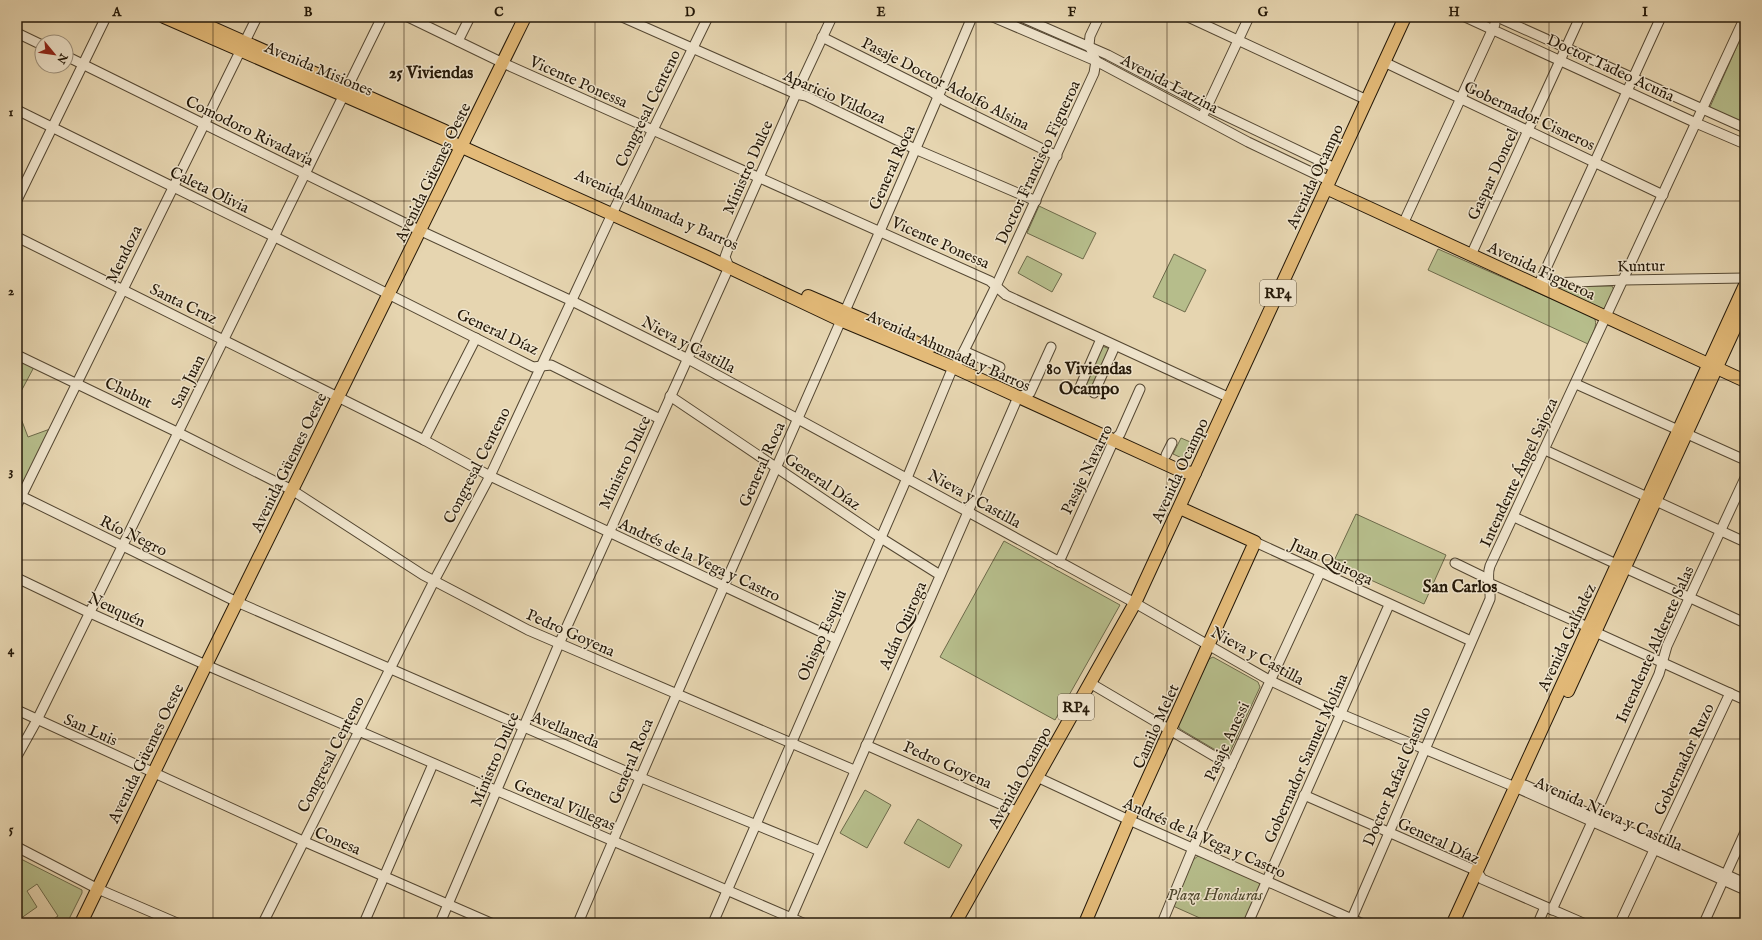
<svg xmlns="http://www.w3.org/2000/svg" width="1762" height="940" font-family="'IM FELL English',serif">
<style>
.green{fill:#b6bd8b;stroke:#6d6a4a}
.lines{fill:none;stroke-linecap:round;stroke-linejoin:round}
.minor-casing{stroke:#544732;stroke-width:11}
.major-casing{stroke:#241808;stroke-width:14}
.minor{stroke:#efe4cc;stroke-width:9}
.major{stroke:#e3ba78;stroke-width:12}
.grid{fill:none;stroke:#241808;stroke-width:1;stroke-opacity:0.55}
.labels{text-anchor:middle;stroke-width:3;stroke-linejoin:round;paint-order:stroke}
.shield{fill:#efe4cc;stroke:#615543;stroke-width:1}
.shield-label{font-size:15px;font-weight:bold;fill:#241808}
.street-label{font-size:16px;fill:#241808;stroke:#efe4cc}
.park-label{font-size:16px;font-style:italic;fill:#504a2f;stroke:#efe4cc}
.neighbourhood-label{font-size:17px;font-weight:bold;fill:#241808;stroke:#efe4cc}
.neatline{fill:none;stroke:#241808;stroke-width:1.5}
.grid-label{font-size:13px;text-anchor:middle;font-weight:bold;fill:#241808}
</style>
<rect width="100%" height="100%" fill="#e6d5b0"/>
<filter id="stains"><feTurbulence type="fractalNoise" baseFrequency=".005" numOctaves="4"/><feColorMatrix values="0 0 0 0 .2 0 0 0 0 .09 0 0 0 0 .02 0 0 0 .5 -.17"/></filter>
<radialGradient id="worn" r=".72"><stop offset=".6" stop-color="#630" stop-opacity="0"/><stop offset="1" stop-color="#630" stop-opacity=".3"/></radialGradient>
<g class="green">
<path d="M1745 28V124L1714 110 1710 107Z"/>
<path d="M1039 206 1096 233 1083 259 1027 233Z"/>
<path d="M1438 249 1593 317C1600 323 1591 336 1588 344L1428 270Z"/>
<path d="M1174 254 1206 270 1185 312 1153 297Z"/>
<path d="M1027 256 1062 274 1052 292 1018 273Z"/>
<path d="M1554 286H1612L1614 290 1604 309H1602L1554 288Z"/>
<path d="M1102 346 1110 349 1092 389 1084 386Z"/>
<path d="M17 359 34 367 17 399Z"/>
<path d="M17 408 28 437 50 429 23 485 19 488H17Z"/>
<path d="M1181 438 1195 444 1188 459H1184L1173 454Z"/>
<path d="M1356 514 1446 555 1424 604 1333 563Z"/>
<path d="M1004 541 1120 605 1055 720 940 657Z"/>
<path d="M1213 657 1258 682 1260 687 1229 754 1224 755 1180 729 1178 725 1209 659Z"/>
<path d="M865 790 891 805 867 848 840 833Z"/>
<path d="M918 819 962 845 949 868 904 843Z"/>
<path d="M1198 856 1202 857 1255 880 1260 884V889L1245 923H1211L1173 906 1193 860Z"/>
<path d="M17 857 82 890V893L67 923H48L58 916 37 884 27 891 37 907 17 921Z"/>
</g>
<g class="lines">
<defs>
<g id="minor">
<path d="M408 17 503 63 990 281 1006 295 1230 398"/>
<path d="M622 17 796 94 806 96 915 149 1036 201"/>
<path d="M993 17 1096 61 1248 142 1330 181"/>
<path d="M1021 17 1108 55 1207 107 1335 168"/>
<path d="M1188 17 1367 100"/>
<path d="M1465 17 1696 123 1745 144"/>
<path d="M1497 17 1745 128"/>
<path d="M17 33 42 45"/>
<path d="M822 37 932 92 945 101 1057 156"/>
<path d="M458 41 470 17"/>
<path d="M66 56 421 231 572 301 688 359 1135 603 1271 681 1341 714 1515 787 1745 890"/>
<path d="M1384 62 1663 195"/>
<path d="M17 110 275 237 533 367 551 365 660 419"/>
<path d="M1204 113 1249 17"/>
<path d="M17 200 106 17"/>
<path d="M1403 224 1495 24"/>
<path d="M17 237 424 440 490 476 836 639"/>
<path d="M1471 255 1580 17"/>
<path d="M1538 286 1661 17"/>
<path d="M1538 286 1552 283 1624 280 1745 278"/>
<path d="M964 351 1000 367"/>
<path d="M17 355 179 433 292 490 423 575 528 630 854 770"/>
<path d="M1576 384 1745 460"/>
<path d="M1080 387 1101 339"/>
<path d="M1094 393 1115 346"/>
<path d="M670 396 881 538 940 575"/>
<path d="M424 440 476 338"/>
<path d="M1545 450 1745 542"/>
<path d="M1166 455 1172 443"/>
<path d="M17 494 237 602 639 777 820 851"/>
<path d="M17 505 257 17"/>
<path d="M1514 517 1745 623"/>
<path d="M1255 542 1471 641"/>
<path d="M1059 562 1114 440 1120 434 1140 389"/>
<path d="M1455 563 1488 579"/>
<path d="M17 578 90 613 206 665 803 923"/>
<path d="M1489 583 1588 627 1595 632 1745 700"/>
<path d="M1090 683 1231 766"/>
<path d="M17 710 303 841 491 923"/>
<path d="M866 745 1018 812"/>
<path d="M17 756 37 720 382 17"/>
<path d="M1037 777 1129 820 1361 923"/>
<path d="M1515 787 1525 785 1745 883"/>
<path d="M1304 795 1477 871 1482 879 1583 923"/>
<path d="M17 847 98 889 177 923"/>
<path d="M1552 910 1659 674 1667 646 1745 478"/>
<path d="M263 923 434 581 490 476 612 214 708 17"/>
<path d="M364 923 433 764"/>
<path d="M440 923 559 644 729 267 725 257 730 243 796 94 832 17"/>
<path d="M578 923C706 620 844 321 972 17"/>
<path d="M713 923 907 478 953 367 959 361 996 286 1094 73 1096 61 1089 45 1090 36 1099 17"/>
<path d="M789 923 1018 397 1030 393 1051 347"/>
<path d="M1162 923 1193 848 1320 573"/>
<path d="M1248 923 1389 605"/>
<path d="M1350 923 1490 599C1491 588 1486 577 1490 566L1745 17"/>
<path d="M1538 923 1545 907"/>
<path d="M1620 923 1654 850 1659 844 1730 693"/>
<path d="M1704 923 1745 832"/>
</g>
<g id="major">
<path d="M164 17 462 147 707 257 840 320 953 367 1183 472 1195 473"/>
<path d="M188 17 445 131"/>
<path d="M1326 188 1745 381"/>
<path d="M808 296 929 348"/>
<path d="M1568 691 1745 306"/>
<path d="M81 923 206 665 525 17"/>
<path d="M955 923 1135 603 1405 17"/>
<path d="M1085 923 1129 820 1255 542 1180 508"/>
<path d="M1453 923 1745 285"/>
</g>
</defs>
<use href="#minor" class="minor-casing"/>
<use href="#major" class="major-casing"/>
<use href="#minor" class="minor"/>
<use href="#major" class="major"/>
</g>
<path class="grid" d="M213 17V923M404 17V923M595 17V923M786 17V923M976 17V923M1167 17V923M1358 17V923M1549 17V923M17 201H1745M17 380H1745M17 560H1745M17 739H1745"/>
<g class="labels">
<g class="shield">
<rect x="1260" y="280" width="36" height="26" rx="3"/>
<rect x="1058" y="694" width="36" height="26" rx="3"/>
</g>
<g class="shield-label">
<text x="1278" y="298">RP4</text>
<text x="1076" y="712">RP4</text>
</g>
<g class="street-label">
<text transform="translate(1611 67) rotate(25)" y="6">Doctor Tadeo Acuña</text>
<text transform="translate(319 68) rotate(23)" y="6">Avenida Misiones</text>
<text transform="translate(579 81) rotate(24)" y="6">Vicente Ponessa</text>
<text transform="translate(946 83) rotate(27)" y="6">Pasaje Doctor Adolfo Alsina</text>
<text transform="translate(1170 83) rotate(28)" y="6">Avenida Latzina</text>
<text transform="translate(835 96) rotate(24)" y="6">Aparicio Vildoza</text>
<text transform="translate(647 108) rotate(-64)" y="6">Congresal Centeno</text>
<text transform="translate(1530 115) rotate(25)" y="6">Gobernador Cisneros</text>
<text transform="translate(250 130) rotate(26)" y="6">Comodoro Rivadavia</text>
<text transform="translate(1037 162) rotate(-65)" y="6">Doctor Francisco Figueroa</text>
<text transform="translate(747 167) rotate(-66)" y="6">Ministro Dulce</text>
<text transform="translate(891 167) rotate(-66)" y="6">General Roca</text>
<text transform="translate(432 172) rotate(-64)" y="6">Avenida Güemes Oeste</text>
<text transform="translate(1492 174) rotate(-65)" y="6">Gaspar Doncel</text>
<text transform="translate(1314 176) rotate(-65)" y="6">Avenida Ocampo</text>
<text transform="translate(210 189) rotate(26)" y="6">Caleta Olivia</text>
<text transform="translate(657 209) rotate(24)" y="6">Avenida Ahumada y Barros</text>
<text transform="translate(941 242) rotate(24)" y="6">Vicente Ponessa</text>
<text transform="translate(123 254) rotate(-64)" y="6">Mendoza</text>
<text transform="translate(1641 265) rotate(-1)" y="6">Kuntur</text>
<text transform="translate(1542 270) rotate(25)" y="6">Avenida Figueroa</text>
<text transform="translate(184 303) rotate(26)" y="6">Santa Cruz</text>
<text transform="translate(498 331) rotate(25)" y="6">General Díaz</text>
<text transform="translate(689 344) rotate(28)" y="6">Nieva y Castilla</text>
<text transform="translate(949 350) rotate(24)" y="6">Avenida Ahumada y Barros</text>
<text transform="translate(187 381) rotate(-64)" y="6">San Juan</text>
<text transform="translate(129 392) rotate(26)" y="6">Chubut</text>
<text transform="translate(288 462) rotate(-64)" y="6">Avenida Güemes Oeste</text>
<text transform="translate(624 462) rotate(-65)" y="6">Ministro Dulce</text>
<text transform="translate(761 464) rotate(-66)" y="6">General Roca</text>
<text transform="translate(476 465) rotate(-63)" y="6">Congresal Centeno</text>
<text transform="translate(1086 469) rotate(-64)" y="6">Pasaje Navarro</text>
<text transform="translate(1179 470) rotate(-65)" y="6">Avenida Ocampo</text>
<text transform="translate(1518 472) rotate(-65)" y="6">Intendente Ángel Sajoza</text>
<text transform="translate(823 481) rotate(34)" y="6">General Díaz</text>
<text transform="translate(975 498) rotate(29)" y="6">Nieva y Castilla</text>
<text transform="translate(134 535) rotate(26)" y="6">Río Negro</text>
<text transform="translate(700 559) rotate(25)" y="6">Andrés de la Vega y Castro</text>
<text transform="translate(1332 561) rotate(25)" y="6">Juan Quiroga</text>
<text transform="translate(117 609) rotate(25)" y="6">Neuquén</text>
<text transform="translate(902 625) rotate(-66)" y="6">Adán Quiroga</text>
<text transform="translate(571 632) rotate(24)" y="6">Pedro Goyena</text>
<text transform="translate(821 635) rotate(-66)" y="6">Obispo Esquiú</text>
<text transform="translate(1566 637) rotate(-65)" y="6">Avenida Galíndez</text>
<text transform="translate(1654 644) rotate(-66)" y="6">Intendente Alderete Salas</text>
<text transform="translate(1258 655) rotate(29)" y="6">Nieva y Castilla</text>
<text transform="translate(1155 726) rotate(-66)" y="6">Camilo Melet</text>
<text transform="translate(91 729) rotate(24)" y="6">San Luis</text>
<text transform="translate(566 729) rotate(23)" y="6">Avellaneda</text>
<text transform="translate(1226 741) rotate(-65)" y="6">Pasaje Anessi</text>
<text transform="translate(145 753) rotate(-64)" y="6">Avenida Güemes Oeste</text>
<text transform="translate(330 754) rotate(-63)" y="6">Congresal Centeno</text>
<text transform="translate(1305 758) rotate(-66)" y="6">Gobernador Samuel Molina</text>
<text transform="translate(494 759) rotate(-67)" y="6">Ministro Dulce</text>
<text transform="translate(1683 759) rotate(-65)" y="6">Gobernador Ruzo</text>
<text transform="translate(630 761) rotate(-67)" y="6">General Roca</text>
<text transform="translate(948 764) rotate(24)" y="6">Pedro Goyena</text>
<text transform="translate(1396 776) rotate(-67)" y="6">Doctor Rafael Castillo</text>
<text transform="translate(1019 777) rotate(-61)" y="6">Avenida Ocampo</text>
<text transform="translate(565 804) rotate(23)" y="6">General Villegas</text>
<text transform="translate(1609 813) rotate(24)" y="6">Avenida Nieva y Castilla</text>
<text transform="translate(1205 837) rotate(24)" y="6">Andrés de la Vega y Castro</text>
<text transform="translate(338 840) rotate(23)" y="6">Conesa</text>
<text transform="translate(1439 840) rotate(25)" y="6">General Díaz</text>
</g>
<g class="park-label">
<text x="1215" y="900">Plaza Honduras</text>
</g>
<g class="neighbourhood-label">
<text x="431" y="78">25 Viviendas</text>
<text x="1089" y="374">80 Viviendas<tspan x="1089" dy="20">Ocampo</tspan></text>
<text x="1460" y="592">San Carlos</text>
</g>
</g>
<rect width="1762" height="940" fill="none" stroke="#e6d5b0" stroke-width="44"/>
<g transform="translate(54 54) rotate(119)"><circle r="19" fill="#efe4cc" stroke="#9e927e"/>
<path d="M0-3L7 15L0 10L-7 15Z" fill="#8f2418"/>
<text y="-6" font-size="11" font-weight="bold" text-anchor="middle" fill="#241808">N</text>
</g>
<rect x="22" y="22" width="1718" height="896" class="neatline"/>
<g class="grid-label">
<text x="117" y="16">A</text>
<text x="308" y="16">B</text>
<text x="499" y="16">C</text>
<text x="690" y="16">D</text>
<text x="881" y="16">E</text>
<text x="1072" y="16">F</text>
<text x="1263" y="16">G</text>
<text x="1454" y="16">H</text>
<text x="1645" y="16">I</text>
<text x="11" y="116">1</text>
<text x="11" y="295">2</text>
<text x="11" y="475">3</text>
<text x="11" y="654">4</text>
<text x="11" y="833">5</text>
</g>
<rect width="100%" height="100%" filter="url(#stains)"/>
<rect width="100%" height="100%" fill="url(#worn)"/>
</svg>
